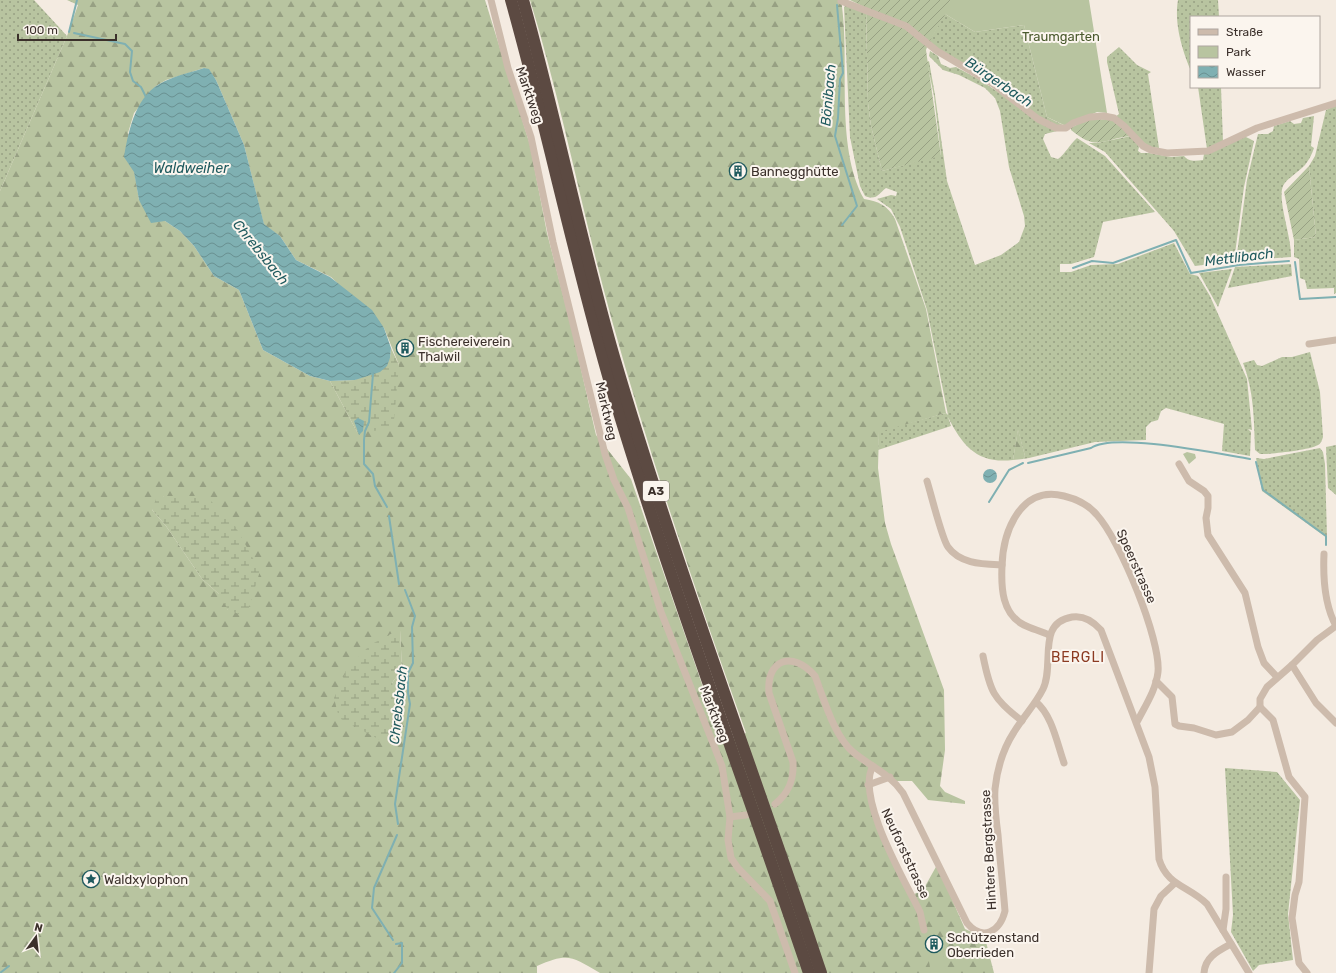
<svg xmlns="http://www.w3.org/2000/svg" width="1336" height="973" font-family="Rubik,sans-serif">
<style>
.grass{fill:url(#grass-dots)}
.forest{fill:url(#forest-firs);fill-rule:evenodd}
.wetland{fill:url(#wetland-marsh)}
.park{fill:#b8c4a0}
.garden{fill:url(#garden-furrows)}
.water{fill:url(#water-waves)}
.lines{fill:none;stroke-linecap:round;stroke-linejoin:round}
.stream{stroke:#7fb0b2;stroke-width:2}
.street{stroke:#cdbbac;stroke-width:7}
.highway{stroke:#5c4a42;stroke-width:12}
.labels{text-anchor:middle;stroke-width:4;stroke-linejoin:round;paint-order:stroke}
.shield{fill:#fbf5ee;stroke:#756b66;stroke-width:1}
.shield-label{font-size:12px;font-weight:bold;fill:#3b302b}
.park-label{font-size:13px;fill:#4a5a2e;stroke:#fbf5ee}
.street-label{font-size:13px;fill:#3b302b;stroke:#fbf5ee}
.poi-label{font-size:13px;fill:#3b302b;stroke:#fbf5ee;text-anchor:start}
.water-label{font-size:14px;font-style:italic;fill:#1f5a5e;stroke:#fbf5ee}
.neighbourhood-label{font-size:14px;letter-spacing:1px;fill:#8c3b22;stroke:#fbf5ee}
</style>
<defs>
<pattern id="grass-dots" width="8" height="8" patternUnits="userSpaceOnUse"><rect width="8" height="8" fill="#b8c4a0"/><path d="M2 2h.1M6 6h.1" fill="none" stroke="#97a083" stroke-width="1.8" stroke-linecap="round"/></pattern>
<pattern id="forest-firs" width="22" height="20" patternUnits="userSpaceOnUse"><rect width="22" height="20" fill="#b8c4a0"/><path d="M5 1l3.5 6h-7zM16 11l3.5 6h-7z" fill="#97a083"/></pattern>
<pattern id="wetland-marsh" width="20" height="14" patternUnits="userSpaceOnUse"><rect width="20" height="14" fill="#b8c4a0"/><path d="M1 5h8M5 5V1M11 12h8M15 12V8" fill="none" stroke="#97a083"/></pattern>
<pattern id="garden-furrows" width="10" height="10" patternUnits="userSpaceOnUse"><rect width="10" height="10" fill="#b8c4a0"/><path d="M-1 1l2-2M0 10L10 0M9 11l2-2" fill="none" stroke="#97a083"/></pattern>
<pattern id="water-waves" width="16" height="10" patternUnits="userSpaceOnUse"><rect width="16" height="10" fill="#7fb0b2"/><path d="M0 5q4-4 8 0t8 0" fill="none" stroke="#699091"/></pattern>
</defs>
<rect width="100%" height="100%" fill="#f4ebe1"/>
<g class="grass">
<path d="M0 0H34L67 36 0 191Z"/>
<path d="M1178 0H1218L1219 17H1191V71C1182 50 1174 23 1178 0Z"/>
<path d="M846 5 866 12 868 103 871 126 882 171 941 155 934 96 927 62 929 61 935 95 947 181 975 265 1001 255 1019 242 1025 226 1024 216 1009 167 1000 111 995 98 985 88 959 75 943 70 929 56 930 51 938 56 941 64 950 68 956 67 980 80 1057 131 1045 134 1043 139 1051 157 1058 159C1066 153 1069 145 1077 138L1105 156 1155 212 1103 222 1094 257 1071 264H1060V272H1071L1091 265 1118 264 1174 243 1190 274 1198 276 1210 296 1247 379 1252 430 1248 429 1251 432 1250 456 1222 451 1224 424 1166 408 1161 411 1158 420 1151 422 1146 427V440L1095 442 1029 458 1023 459 1025 456 1018 430 1013 460C978 464 963 447 948 417L951 426 878 450 879 431 946 413 948 415 927 310 907 248 900 227 891 209 877 199 891 195 896 196 897 192 886 188C879 193 877 201 865 196L860 186 850 137 844 7Z"/>
<path d="M945 14 975 32 1024 25 1047 117 1063 125 1056 126 1047 123 928 43Z"/>
<path d="M1119 47 1137 65 1151 72 1148 74 1159 148 1149 147 1115 117 1119 114 1107 62V57Z"/>
<path d="M1198 87H1221L1223 142 1207 149Z"/>
<path d="M1336 105V293L1334 294V288L1307 289 1305 280 1300 278 1299 259 1294 257V240L1316 237 1309 166 1315 156 1326 110Z"/>
<path d="M1314 116 1311 146 1314 148C1312 154 1309 160 1305 165 1299 172 1287 178 1283 186 1277 200 1292 238 1291 257L1236 261 1247 180 1258 134H1268L1273 131 1274 126 1290 121 1294 124 1301 123 1303 118Z"/>
<path d="M1131 136 1139 147 1138 151 1141 153H1149L1171 157 1184 156C1189 162 1195 161 1203 160L1204 154 1244 136 1254 141 1244 187 1234 261 1195 266 1174 231 1105 152 1089 143H1097Z"/>
<path d="M1291 264 1292 276 1228 288 1235 267Z"/>
<path d="M1232 269 1218 307 1199 273Z"/>
<path d="M1310 352 1320 392 1323 437C1322 440 1321 444 1318 445 1309 450 1278 453 1267 454H1260L1255 450C1254 420 1254 391 1243 363L1254 360 1257 365 1262 366 1282 357H1292Z"/>
<path d="M1336 445V495L1328 488 1326 447Z"/>
<path d="M1320 448 1323 452 1325 464 1327 538 1262 491 1256 458 1264 459Z"/>
<path d="M1225 768 1277 772 1300 800 1288 914 1293 960 1259 965 1253 971 1231 932 1233 915Z"/>
</g>
<g class="forest">
<path d="M67 0H485L530 145 547 233 572 330 596 435 631 479 722 742 746 733C697 596 650 457 611 317 582 212 562 104 530 0H841C851 61 834 144 864 199 879 201 888 206 895 219L926 309 946 413 879 432 878 468 885 523 891 544 944 690 945 750 940 786 945 792 965 801V804L928 800 912 781H895L873 766 871 807 912 895 923 890 937 865 965 929 985 938 994 973H600C572 957 569 952 537 966V973H0V191L67 36 78 5ZM204 68 209 70 216 80 244 145 264 225 280 236 296 260 331 277 384 328 399 365 357 432 330 381 310 376 263 350 239 290 214 276 194 246 180 231 165 221 139 200 128 133 134 113 156 86 166 80ZM164 496 228 610 219 594 202 579 166 526 152 510ZM400 630 402 669 392 683Z"/>
<path d="M1018 429 1025 456 1023 459 1013 460Z"/>
</g>
<g class="wetland">
<path d="M391 348 399 365 394 420 386 430 357 432 330 381 355 380 390 358Z"/>
<path d="M164 496H206L234 524 260 571 247 614 241 615 228 610 219 594 202 579 166 526 152 510 156 499Z"/>
<path d="M400 629 402 669 392 683 402 715 394 734 382 741 339 718 334 698 347 669 370 645Z"/>
</g>
<g class="park">
<path d="M950 0H1089L1107 113 1097 112 1066 126 1047 117 1024 25 975 32 945 14Z"/>
<path d="M1187 452 1195 454 1196 458 1189 464 1183 454Z"/>
<path d="M942 948 946 973H931L927 950Z"/>
</g>
<g class="garden">
<path d="M850 0H950L949 8 928 44 926 50 941 156 882 171 871 126 868 103 866 8Z"/>
<path d="M1109 119 1115 121 1131 136C1101 139 1098 152 1071 130V128L1085 120Z"/>
<path d="M1309 166 1316 237 1294 240 1284 192Z"/>
</g>
<g class="water">
<path d="M204 68 209 69 216 80 244 145 264 224 280 236 296 260 330 277 372 310 384 328 391 348 390 358 387 366 380 372 355 380 330 381 310 376 263 350 239 290 214 276 194 246 180 231 165 221 151 223 139 200 134 172 124 157C129 128 136 94 165 81 178 75 192 72 204 68Z"/>
<path d="M358 418 364 421 363 431 359 435 354 421Z"/>
<circle cx="990" cy="476" r="7"/>
</g>
<g class="lines">
<g class="stream">
<path d="M837 5 843 73 840 79 838 118 835 136 857 206 842 225"/>
<path d="M69 32 77 0"/>
<path d="M74 33 125 44 132 51 130 72 133 81 141 87 147 99"/>
<path d="M1295 262 1300 299 1336 297"/>
<path d="M1073 268 1092 261 1113 263 1176 240 1191 273 1239 265 1289 261"/>
<path d="M371 372 373 374 369 422 365 431 364 440V464L373 474 375 486 387 507"/>
<path d="M1256 462 1263 490 1326 536V545"/>
<path d="M1028 463 1091 448C1114 432 1219 454 1250 459"/>
<path d="M989 502 1009 470 1023 463"/>
<path d="M389 516 399 584"/>
<path d="M398 824 395 804 410 704 408 693V673L413 663 412 627 415 616 405 590"/>
<path d="M393 940 372 908 374 888 397 835"/>
<path d="M0 973 9 966"/>
<path d="M394 973 402 963V943L396 944"/>
</g>
<g class="street">
<path d="M491 0 508 68 531 137 553 242 605 454 614 480 628 508 661 612 722 766 730 817 728 840 731 858 738 868 770 901 795 973"/>
<path d="M841 1 906 26 937 51 993 84 1038 119 1056 128H1066L1073 123 1090 117 1104 116 1114 118 1124 126 1143 146 1151 150 1167 153 1208 151 1257 128 1336 103"/>
<path d="M1309 344 1336 340"/>
<path d="M1179 464 1189 481 1204 491 1208 496V508L1206 518 1208 535 1245 593 1258 647 1264 663 1277 677"/>
<path d="M927 481C931 494 942 539 948 547 960 564 983 564 1002 565"/>
<path d="M1324 554C1323 577 1325 606 1336 626"/>
<path d="M1336 626 1317 640 1292 665 1316 703 1336 723"/>
<path d="M1049 635C1041 631 1032 629 1024 625 1002 614 1001 588 1002 566 1003 531 1021 485 1064 496 1076 499 1089 505 1097 515 1120 540 1161 640 1158 672 1156 690 1145 706 1137 722"/>
<path d="M983 656C990 691 993 699 1022 721"/>
<path d="M1156 681 1172 697 1175 724 1179 726 1194 728 1216 735 1232 732 1248 720 1260 707V699L1267 687 1292 665"/>
<path d="M1036 702C1052 715 1057 743 1064 763"/>
<path d="M1260 707 1273 720 1289 777 1305 797 1299 882 1295 895 1292 918 1299 963 1307 973"/>
<path d="M873 766C855 797 905 881 920 912L924 930"/>
<path d="M868 785 890 777"/>
<path d="M775 804C789 793 794 780 793 762L769 693C766 659 793 650 815 676 824 699 834 736 853 752 871 767 889 773 903 793L967 923C983 942 1000 931 1005 911 1003 886 1000 860 998 835 996 820 994 804 995 789 997 770 1003 749 1014 732 1023 717 1035 705 1043 689 1055 665 1036 623 1072 617 1084 615 1093 621 1101 630L1149 757 1155 787 1159 859C1167 886 1189 886 1207 904L1249 973"/>
<path d="M730 817 746 815"/>
<path d="M1223 930 1226 909V877"/>
<path d="M1149 973 1154 909 1161 896 1175 883"/>
<path d="M1204 973C1205 957 1218 951 1231 944"/>
</g>
<g class="highway">
<path d="M511 0C547 128 574 259 611 386 670 584 743 777 809 973"/>
<path d="M523 0C556 118 580 239 614 357 675 565 753 768 821 973"/>
</g>
</g>
<defs>
<symbol id="building-ring" viewBox="-11 -11 22 22"><circle r="9.5" fill="#fbf5ee" stroke="#1f5a5e" stroke-width="1.5"/><path d="M-4-6H4V6H1V3H-1V6H-4ZM-2.5-4.3h1.7v1.8h-1.7ZM.8-4.3h1.7v1.8H.8ZM-2.5-1h1.7V.8h-1.7ZM.8-1h1.7V.8H.8Z" fill="#1f5a5e"/></symbol>
<symbol id="sight-ring" viewBox="-11 -11 22 22"><circle r="9.5" fill="#fbf5ee" stroke="#1f5a5e" stroke-width="1.5"/><path d="M0-6L1.8-2.2L6-1.7L2.9 1.2L3.7 5.4L0 3.3L-3.7 5.4L-2.9 1.2L-6-1.7L-1.8-2.2Z" fill="#1f5a5e"/></symbol>
</defs>
<g fill-rule="evenodd">
<use href="#building-ring" x="728" y="161" width="20" height="20"/>
<use href="#building-ring" x="395" y="338" width="20" height="20"/>
<use href="#sight-ring" x="81" y="869" width="20" height="20"/>
<use href="#building-ring" x="924" y="934" width="20" height="20"/>
</g>
<g class="labels">
<rect class="shield" x="643" y="481" width="26" height="20" rx="3"/>
<g class="shield-label">
<text x="656" y="495">A3</text>
</g>
<g class="park-label">
<text x="1061" y="41">Traumgarten</text>
</g>
<g class="street-label">
<text transform="translate(530 95) rotate(71)" y="5">Marktweg</text>
<text transform="translate(607 411) rotate(77)" y="5">Marktweg</text>
<text transform="translate(1137 566) rotate(66)" y="5">Speerstrasse</text>
<text transform="translate(715 714) rotate(69)" y="5">Marktweg</text>
<text transform="translate(988 850) rotate(-93)" y="5">Hintere Bergstrasse</text>
<text transform="translate(906 853) rotate(65)" y="5">Neuforststrasse</text>
</g>
<g class="poi-label">
<text x="751" y="176">Bannegghütte</text>
<text x="418" y="346">Fischereiverein<tspan x="418" dy="15">Thalwil</tspan></text>
<text x="104" y="884">Waldxylophon</text>
<text x="947" y="942">Schützenstand<tspan x="947" dy="15">Oberrieden</tspan></text>
</g>
<g class="water-label">
<text transform="translate(999 82) rotate(34)" y="5">Bürgerbach</text>
<text transform="translate(828 95) rotate(-85)" y="5">Bönibach</text>
<text x="191" y="173">Waldweiher</text>
<text transform="translate(261 252) rotate(51)" y="5">Chrebsbach</text>
<text transform="translate(1239 257) rotate(-7)" y="5">Mettlibach</text>
<text transform="translate(398 705) rotate(-84)" y="5">Chrebsbach</text>
</g>
<g class="neighbourhood-label">
<text x="1078" y="662">BERGLI</text>
</g>
</g>
<rect x="1190" y="16" width="130" height="72" fill="#fbf5ee" stroke="#aea6a0"/>
<rect x="1198" y="29" width="20" height="6" fill="#cdbbac" stroke="#aea6a0"/>
<text x="1226" y="36" font-size="12" fill="#3b302b">Straße</text>
<rect x="1198" y="46" width="20" height="12" fill="#b8c4a0" stroke="#aea6a0"/>
<text x="1226" y="56" font-size="12" fill="#3b302b">Park</text>
<rect x="1198" y="66" width="20" height="12" fill="url(#water-waves)" stroke="#aea6a0"/>
<text x="1226" y="76" font-size="12" fill="#3b302b">Wasser</text>
<g transform="translate(36 937) rotate(15)" stroke="#fbf5ee" stroke-width="3" paint-order="stroke">
<path d="M0-3L7 15L0 10L-7 15Z" fill="#3b302b"/>
<text y="-6" font-size="11" font-weight="bold" text-anchor="middle" fill="#3b302b">N</text>
</g>
<path d="M18 34v6h98v-6" fill="none" stroke="#3b302b" stroke-width="2"/>
<text x="24" y="34" font-size="12" fill="#3b302b" stroke="#fbf5ee" stroke-width="3" paint-order="stroke">100 m</text>
</svg>
